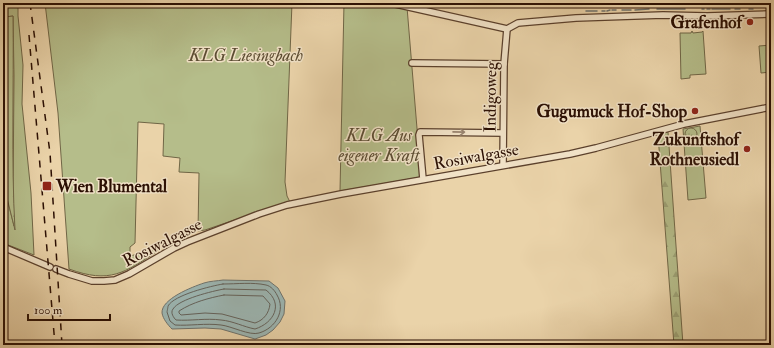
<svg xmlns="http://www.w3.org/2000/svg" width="774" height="348" font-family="'IM FELL Double Pica',serif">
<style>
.green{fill:#b5bd8a;stroke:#706646}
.forest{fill:url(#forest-firs);stroke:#706646}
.park{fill:url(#park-tufts);stroke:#706646}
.water{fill:#9cb6b3;stroke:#6f736d}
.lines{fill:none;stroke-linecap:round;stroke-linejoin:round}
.shore{stroke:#64625b;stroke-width:1}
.stream{stroke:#6f736d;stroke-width:1.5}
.minor-casing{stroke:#5b402c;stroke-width:8}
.minor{stroke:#f1e2c7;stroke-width:5.5}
.rail{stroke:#2b0f03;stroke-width:1.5;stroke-dasharray:7 7;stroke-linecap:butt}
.oneway{stroke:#98836f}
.poi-dot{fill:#8f2418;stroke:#f1e2c7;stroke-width:1.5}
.labels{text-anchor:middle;stroke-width:3;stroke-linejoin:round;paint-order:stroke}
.poi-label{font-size:17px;font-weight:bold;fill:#2b0f03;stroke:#f1e2c7;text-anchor:end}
.park-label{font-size:17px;font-style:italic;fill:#5b4c32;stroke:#f1e2c7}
.street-label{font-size:17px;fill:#2b0f03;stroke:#f1e2c7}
</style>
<defs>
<pattern id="forest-firs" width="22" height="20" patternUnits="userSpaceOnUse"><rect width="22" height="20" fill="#b5bd8a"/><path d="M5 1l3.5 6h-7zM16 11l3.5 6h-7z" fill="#9ca175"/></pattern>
<pattern id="park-tufts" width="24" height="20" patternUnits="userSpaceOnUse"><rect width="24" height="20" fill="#b5bd8a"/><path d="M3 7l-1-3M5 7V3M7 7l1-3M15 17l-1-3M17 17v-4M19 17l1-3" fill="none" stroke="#9ca175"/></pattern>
</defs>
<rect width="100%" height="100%" fill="#ead3a9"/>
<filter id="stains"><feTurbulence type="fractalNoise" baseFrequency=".005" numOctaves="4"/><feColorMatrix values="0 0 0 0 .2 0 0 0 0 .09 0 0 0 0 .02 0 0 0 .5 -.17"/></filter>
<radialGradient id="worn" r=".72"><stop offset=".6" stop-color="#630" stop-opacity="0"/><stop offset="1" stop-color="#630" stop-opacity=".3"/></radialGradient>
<g class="green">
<path d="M5 3H18V16L23 65 22 104 31 193 34 255 3 243V189L5 190 14 226 13 199 14 76 13 16 5 17Z"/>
<path d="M45 3H292L285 182 287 196 290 202 267 209 205 230 198 231 199 173 179 172 180 158 163 156 164 124 138 122 135 243 130 247V256L157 249 158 251C124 273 110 284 69 269L58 113Z"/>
<path d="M344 3H380L407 7 421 177 340 191Z"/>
<path d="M692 31 693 33 702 32 703 31 706 74 690 75V78L681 79 680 33H691Z"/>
<path d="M771 45V72L761 73 759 46Z"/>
<path d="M700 126 706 198 688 200 683 129Z"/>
</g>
<g class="forest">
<path d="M13 16C14 87 11 159 15 230L5 190 3 189V39L5 17Z"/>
<path d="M668 132 683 345H674L658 135Z"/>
</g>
<circle class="park" cx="691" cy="134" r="6"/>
<path class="water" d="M223 280 269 281 278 288 285 301 284 314 280 322 273 330 266 335 255 339 221 329 205 328 172 329C168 325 163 319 162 313 161 299 192 287 204 283 210 281 217 281 223 280Z"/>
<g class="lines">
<g class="shore">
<path d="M223 284C237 284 253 282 266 285 271 286 275 291 277 295 286 310 276 328 259 333 250 336 231 326 221 325 205 323 190 326 175 325L170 321 167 312C167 312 168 307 168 306 174 295 211 286 223 284Z"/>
<path d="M224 289 266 290C284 304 274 323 255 329 244 327 233 321 221 320 206 318 191 321 176 320 174 318 170 313 173 309 179 299 213 291 224 289Z"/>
<path d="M224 295 263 296 270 304C269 313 264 320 255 323L222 314 205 313 181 315 179 313V311C193 302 209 298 224 295Z"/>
</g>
<g class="stream">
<path d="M657 9H685"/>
<path d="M702 9H704"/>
<path d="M707 9H710"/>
<path d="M712 9H730"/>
<path d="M735 9H740"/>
<path d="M749 9H753"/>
<path d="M612 10H616"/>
<path d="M622 10H631"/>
<path d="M635 10 649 9"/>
<path d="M586 11H597"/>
<path d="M602 11H605"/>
<path d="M607 11 610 10"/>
</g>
<defs>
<g id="minor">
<path d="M391 3 507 29 518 23 576 18 663 15 707 16 771 14"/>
<path d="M412 63 504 64"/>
<path d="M503 165 504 64 507 29"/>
<path d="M423 179 419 135 420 132 503 133"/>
<path d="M3 247 50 267"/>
<path d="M56 269 69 274 92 281H104L115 280 129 274 174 248 187 242 259 214 287 205 341 194 570 154 596 148 684 124 771 107"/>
</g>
</defs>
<use href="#minor" class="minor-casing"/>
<use href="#minor" class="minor"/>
<g class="rail">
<path d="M30 3 50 153 62 345"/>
<path d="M29 35 55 345"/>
</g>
</g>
<defs><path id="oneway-shaft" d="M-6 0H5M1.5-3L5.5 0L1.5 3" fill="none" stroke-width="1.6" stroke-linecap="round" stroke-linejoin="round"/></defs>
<use class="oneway" href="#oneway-shaft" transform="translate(459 132) rotate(1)"/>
<g class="poi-dot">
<circle cx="750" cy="22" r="4"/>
<circle cx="695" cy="111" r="4"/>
<circle cx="747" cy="149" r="4"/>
<rect x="42" y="181" width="10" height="10" rx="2"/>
</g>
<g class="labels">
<g class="poi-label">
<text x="742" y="28">Grafenhof</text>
<text x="687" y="117">Gugumuck Hof-Shop</text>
<text x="739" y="145">Zukunftshof<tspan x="739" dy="20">Rothneusiedl</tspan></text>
<text x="56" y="192" text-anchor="start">Wien Blumental</text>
</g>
<g class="park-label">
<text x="246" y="61">KLG Liesingbach</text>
<text x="379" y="141">KLG Aus<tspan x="379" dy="20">eigener Kraft</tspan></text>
</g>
<g class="street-label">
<text transform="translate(490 97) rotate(-89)" y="6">Indigoweg</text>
<text transform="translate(476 156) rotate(-10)" y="6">Rosiwalgasse</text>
<text transform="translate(162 242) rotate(-27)" y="6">Rosiwalgasse</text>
</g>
</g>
<rect width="774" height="348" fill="none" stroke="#ead3a9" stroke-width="16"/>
<rect x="4" y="4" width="766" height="340" fill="none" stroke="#2b0f03" stroke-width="2"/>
<rect x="8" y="8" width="758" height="332" fill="none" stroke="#2b0f03"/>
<path d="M28 314v6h82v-6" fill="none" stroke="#2b0f03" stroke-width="2"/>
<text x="34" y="314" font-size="12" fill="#2b0f03" stroke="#f1e2c7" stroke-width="3" paint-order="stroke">100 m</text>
<rect width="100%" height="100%" filter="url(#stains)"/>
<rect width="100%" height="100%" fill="url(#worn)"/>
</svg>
